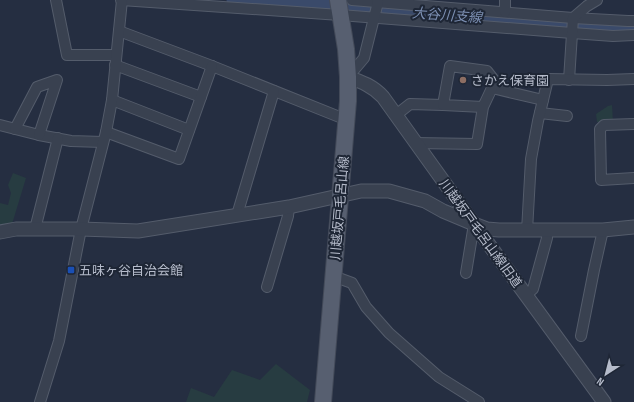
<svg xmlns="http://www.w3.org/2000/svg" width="634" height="402" font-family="'Sofia Sans Condensed','Noto Sans JP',sans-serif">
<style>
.green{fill:#273c41}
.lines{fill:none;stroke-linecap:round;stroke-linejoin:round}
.river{stroke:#3a4a6a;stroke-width:17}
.minor-casing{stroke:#545c6b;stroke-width:12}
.tertiary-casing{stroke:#545c6b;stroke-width:15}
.primary-casing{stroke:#434a59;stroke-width:18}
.minor{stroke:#394150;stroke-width:10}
.tertiary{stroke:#394150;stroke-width:13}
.primary{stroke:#575f70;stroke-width:16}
.education-dot{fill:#8d6e63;stroke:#1e2635;stroke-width:1.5}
.transit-dot{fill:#1a4fb4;stroke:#1e2635;stroke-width:1.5}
.labels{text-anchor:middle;stroke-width:4;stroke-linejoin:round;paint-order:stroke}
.poi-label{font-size:13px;fill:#b6bccb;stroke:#1e2635;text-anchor:start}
.street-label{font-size:13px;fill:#b6bccb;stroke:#1e2635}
.water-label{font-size:14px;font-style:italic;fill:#7c8fb2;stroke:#1e2635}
</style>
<rect width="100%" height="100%" fill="#252e41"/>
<g class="green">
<path d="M612 105 613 122H597L596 114 608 106Z"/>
<path d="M13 173 26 178 12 224 0 226V203L8 205 11 193 8 185Z"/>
<path d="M276 364 310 390 307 402H186L191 388 214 397 232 370 260 380Z"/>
</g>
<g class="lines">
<path class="river" d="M235 0 621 28 634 27"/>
<defs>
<g id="minor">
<path d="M56 0 67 55H116"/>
<path d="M121 0 340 15 572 33 613 36 634 35"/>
<path d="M352 0 573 18 628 21H634"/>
<path d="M505 12V0"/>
<path d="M119 31 212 66 347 120"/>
<path d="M115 65 201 97"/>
<path d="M348 77 364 58 378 2 377 0"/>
<path d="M569 80 573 18 587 6 597 0"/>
<path d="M492 88 543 100"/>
<path d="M112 100 189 130"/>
<path d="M540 113 567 116"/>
<path d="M396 115 410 104 443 105"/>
<path d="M634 124 604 125 600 129 601 180 634 178"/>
<path d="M0 125 39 135 71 141 103 142"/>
<path d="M15 129 37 87 57 80 39 135"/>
<path d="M106 132 179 159 212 66"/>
<path d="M415 143 477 144 483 107 492 88 494 80 487 71 450 66 443 105 483 107"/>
<path d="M237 215 274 91"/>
<path d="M35 229 58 138"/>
<path d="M527 231 531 159 538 121 548 79 607 80 634 79"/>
<path d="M466 273 474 224"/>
<path d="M333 276 352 283 366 307 389 333 439 377 479 402"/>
<path d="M267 287 288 216 289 207"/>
<path d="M526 295 533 289 547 238V231"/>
<path d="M581 336 594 270 603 230"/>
<path d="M40 402 59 341 81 229 106 132 112 100 122 0"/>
</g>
<g id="tertiary">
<path d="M348 77C362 82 373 86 383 97L474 224 604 402"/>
<path d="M0 232 16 229H81L138 231 289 207 361 191H389L425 201 443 211 474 224 487 229 499 230H603L634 227"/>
</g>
<path id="primary" d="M323 402 348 101V77L346 49 338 0"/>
</defs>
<use href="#minor" class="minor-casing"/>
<use href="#tertiary" class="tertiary-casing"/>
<use href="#primary" class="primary-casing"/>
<use href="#minor" class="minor"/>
<use href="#tertiary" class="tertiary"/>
<use href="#primary" class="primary"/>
</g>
<circle class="education-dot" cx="463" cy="80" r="4"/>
<rect class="transit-dot" x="67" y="266" width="8" height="8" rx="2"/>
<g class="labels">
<g class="poi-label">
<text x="471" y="85">さかえ保育園</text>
<text x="79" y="275">五味ヶ谷自治会館</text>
</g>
<g class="street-label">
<text transform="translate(339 208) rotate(-85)" y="5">川越坂戸毛呂山線</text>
<text transform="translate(481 233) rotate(54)" y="5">川越坂戸毛呂山線旧道</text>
</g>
<g class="water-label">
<text transform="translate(447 15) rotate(4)" y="5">大谷川支線</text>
</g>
</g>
<g transform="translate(606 374) rotate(216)" stroke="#1e2635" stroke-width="3" paint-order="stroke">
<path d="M0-3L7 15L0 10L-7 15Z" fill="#b6bccb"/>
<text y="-6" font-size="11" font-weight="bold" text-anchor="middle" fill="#b6bccb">N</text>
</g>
</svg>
